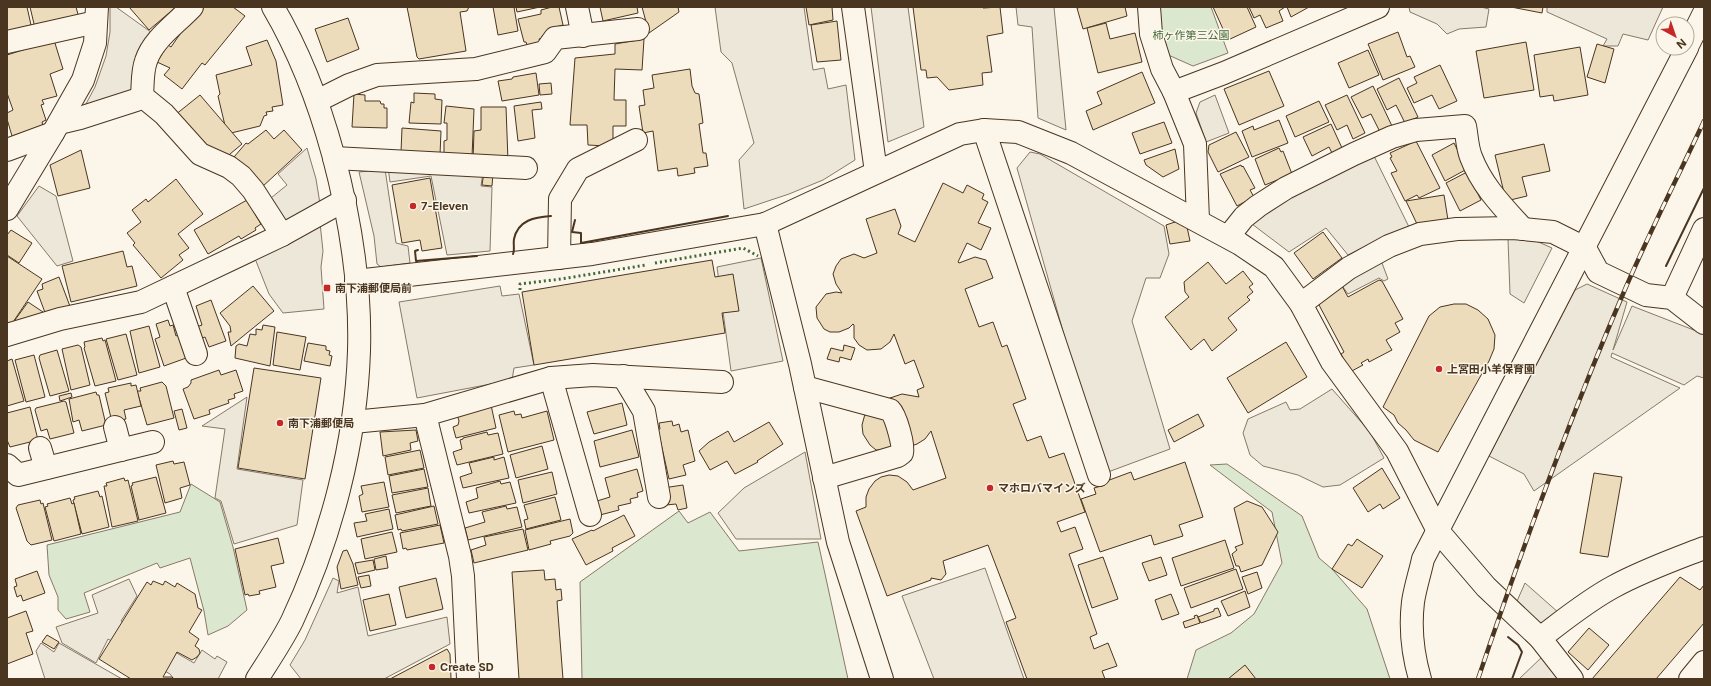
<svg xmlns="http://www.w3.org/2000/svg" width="1711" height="686" font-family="Inter,'Noto Sans JP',sans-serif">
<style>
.green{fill:#dce7d0;stroke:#887966}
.parking{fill:#ede7d9;stroke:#887966}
.building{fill:#ecdcbc;stroke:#4a3520}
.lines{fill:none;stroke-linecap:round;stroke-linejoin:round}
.minor-casing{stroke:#4a3520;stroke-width:24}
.highway-casing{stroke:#4a3520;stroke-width:24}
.minor{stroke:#fbf6e9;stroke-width:22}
.highway{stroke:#fbf6e9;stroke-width:22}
.rail-casing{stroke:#4a3520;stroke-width:4.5}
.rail{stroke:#fbf6e9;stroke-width:3;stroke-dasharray:9;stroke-linecap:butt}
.hedge{stroke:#436837;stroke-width:3;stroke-dasharray:2 3;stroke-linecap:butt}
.wall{stroke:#4a3520;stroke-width:2}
.poi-dot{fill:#c62828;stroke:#fbf6e9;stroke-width:1.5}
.labels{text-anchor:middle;stroke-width:3;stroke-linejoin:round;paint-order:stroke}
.park-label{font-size:11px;fill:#436837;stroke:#fbf6e9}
.poi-label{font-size:11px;font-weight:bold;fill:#4a3520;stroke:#fbf6e9;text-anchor:start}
</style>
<rect width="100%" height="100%" fill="#fbf6e9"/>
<g class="green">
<path d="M1159 7H1211L1228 53 1193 66 1166 54 1160 33Z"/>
<path d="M1227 464 1302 516 1319 558 1332 569 1367 609 1390 679H1187L1196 650 1231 633 1254 614 1282 563 1272 512 1210 465Z"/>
<path d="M191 484 220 502 233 547 247 610 228 626 208 635 204 611 190 558 160 568 157 563 84 593 90 612 66 619 58 610V597L49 575 47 545 180 512Z"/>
<path d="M679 511 688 523 710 512 739 551 818 542 848 679H582L580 582Z"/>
</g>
<g class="parking">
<path d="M110 7H116L155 35 135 91 80 115 95 87 106 56 110 32Z"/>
<path d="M715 7H804L813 70 824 68 828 89 846 85 855 160 823 180 789 194 744 209 739 160 754 143 732 63 721 52Z"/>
<path d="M871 7H908L924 127 888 142Z"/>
<path d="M1016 7H1054L1066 130 1038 118 1032 27 1018 25Z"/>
<path d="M1409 7H1481L1489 9 1486 27 1459 29 1447 34 1437 24 1410 12Z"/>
<path d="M1547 7H1663L1648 40 1623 34 1618 46H1603L1607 39 1547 12Z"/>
<path d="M1215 95 1229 133 1206 142 1196 113 1200 102Z"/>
<path d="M307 148 316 179 321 210 286 229 266 202 287 185 278 174Z"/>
<path d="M1030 152 1040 154 1164 226 1169 254 1160 278H1146L1132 321 1170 449 1108 472 1066 342 1017 168Z"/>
<path d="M1373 154 1410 229 1376 241 1348 255 1326 228 1289 252 1252 224 1275 202Z"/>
<path d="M388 167 483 171 481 186 492 187 490 251 447 255 431 176 390 182Z"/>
<path d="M385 169 396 243 408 246 410 263 381 267 377 264 374 236 359 172Z"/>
<path d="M39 186 56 196 73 261 57 266 17 216Z"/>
<path d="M320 223 323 251 321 267 324 309 283 313 269 294 254 256Z"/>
<path d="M1525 236 1552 248 1524 303 1510 294 1508 239Z"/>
<path d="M1379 255 1388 279 1384 281 1379 278 1348 294 1338 280Z"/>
<path d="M761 258 783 361 731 371 717 267Z"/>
<path d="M1587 284 1627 302 1613 350 1632 306 1704 334V378L1697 376 1684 385 1612 353 1611 357 1680 388 1534 491 1524 474 1489 456 1575 290Z"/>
<path d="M500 286 502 296 519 294 534 365 514 368 512 380 417 398 399 302Z"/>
<path d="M1332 389 1370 432 1384 458 1340 485 1323 487 1298 475 1263 466 1250 455 1243 433 1248 419 1286 402 1290 410 1300 409Z"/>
<path d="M247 397 237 469 303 480 297 525 234 544 221 501 215 498 225 429 202 426Z"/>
<path d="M805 452 821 539H736L718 513 744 488Z"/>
<path d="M985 568 1024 679H934L902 596Z"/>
<path d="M333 578 339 581 337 593 358 587 368 636 447 617 450 644 384 679H301L290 665 305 640Z"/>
<path d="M129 579 137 596 121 621 194 663 202 650 215 659 217 656 227 662 218 679H174L170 674 108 639 96 663 62 643 56 627 98 613 92 595Z"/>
<path d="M1525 583 1559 613 1544 622 1535 624 1514 608Z"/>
<path d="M41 643 54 652 59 643 122 679H45L36 651Z"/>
<path d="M1542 657 1560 679H1519Z"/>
</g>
<g class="building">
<path d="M7 7H27L31 25 7 31Z"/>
<path d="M30 7H76L79 18 35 28Z"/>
<path d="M129 7H176L149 30Z"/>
<path d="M204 7H233L245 16 205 65 202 63 182 89 164 75 170 68 157 62 168 45 171 47 185 27 196 18Z"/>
<path d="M407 7H469L467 11 460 12 466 51 419 59 417 57Z"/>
<path d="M493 7H514L518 31 498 35Z"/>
<path d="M516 7H540L517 12Z"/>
<path d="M552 7H559L563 25 556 27V29L550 34 542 36V38L539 39 540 42 527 45 526 42H524L518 19 541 14V10Z"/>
<path d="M600 7H637L638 13 603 21Z"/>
<path d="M642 7H678L679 12 649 33Z"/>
<path d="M806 7H832L833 20 809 25Z"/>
<path d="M913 7H983V8L1000 7 1003 33 987 36 992 72 982 73 983 85 949 90 937 77 927 78 926 70H921Z"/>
<path d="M1082 7H1125L1127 16 1083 29 1077 8Z"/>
<path d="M1213 7H1247L1256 27 1228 40Z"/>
<path d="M1249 7H1285L1279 11 1283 21 1266 28 1260 15 1254 18Z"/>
<path d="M1287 7H1309L1291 17Z"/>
<path d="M1511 7H1543L1542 13Z"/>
<path d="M348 18 359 49 327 62 315 29Z"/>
<path d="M837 21 841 60 817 62 811 25Z"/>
<path d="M1106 23 1110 39 1135 33 1142 62 1098 73 1087 28Z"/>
<path d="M1398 32 1407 57 1410 56 1415 67 1383 80 1368 44Z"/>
<path d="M644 39 642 70 615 69 614 100H626V126H613V140L606 146 588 145 587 125H570L575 58 615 54V44Z"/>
<path d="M54 40 63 69 50 74 57 96 42 100 44 104 41 105 46 120 42 122 43 126 12 136 7 119V113L13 110 7 93V55Z"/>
<path d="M267 40 276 61 283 105 272 107 273 111 266 112 267 115 264 116 260 126 227 134 218 96 220 94 216 75 252 65 246 47Z"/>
<path d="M1526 42 1534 90 1484 98 1476 51Z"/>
<path d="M1597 44 1614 49 1605 83 1587 77Z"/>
<path d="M1580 47 1588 95 1554 101 1553 95 1540 97 1534 55Z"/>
<path d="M1368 50 1379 75 1349 88 1338 63Z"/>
<path d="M1440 65 1457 101 1439 109 1432 95 1414 103 1407 88 1417 83 1414 77Z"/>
<path d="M690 69 692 86 695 93 699 94 703 123 699 124 703 153H706L708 166 694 168 695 173 678 176 677 168 658 171 653 131 643 133 639 106 645 105 643 90 654 88 652 75Z"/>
<path d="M1269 71 1284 106 1239 125 1224 89Z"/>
<path d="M1142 72 1155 103 1093 130 1086 111 1102 104 1097 92Z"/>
<path d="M536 73 539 95 502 101 498 81 512 79 513 77Z"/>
<path d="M1399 78 1418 117 1405 123 1396 105 1387 110 1377 89Z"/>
<path d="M551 83 552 94 540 95 539 84Z"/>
<path d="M1373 86 1392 126 1380 132 1371 114 1362 118 1351 97Z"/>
<path d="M414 93 435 94V99L442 100 441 124 409 123 411 102 414 103Z"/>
<path d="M354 94 365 95V101H380L381 104H384V108H387V128L352 127Z"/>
<path d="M200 95 242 144 224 159 203 148 175 115Z"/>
<path d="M1347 95 1365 133 1353 139 1347 125 1337 130 1325 105Z"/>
<path d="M1319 101 1329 122 1295 137 1286 116Z"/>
<path d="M541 102 542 109 532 110 535 138 518 141 514 106Z"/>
<path d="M446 106 474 109 472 157 444 155V141L447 140V123H444Z"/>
<path d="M481 107H506L508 161H473L474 131 481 130Z"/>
<path d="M1279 120 1288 143 1252 157 1242 131 1253 126 1254 130Z"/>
<path d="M1164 122 1172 143 1140 154 1132 133Z"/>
<path d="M1331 124 1342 148 1332 153 1329 147 1312 156 1303 137Z"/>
<path d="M402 128 441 131 440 155 401 152Z"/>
<path d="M266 130 274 139 284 130 302 150 262 187 234 157 246 143 248 144Z"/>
<path d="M1236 132 1249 157 1218 172 1208 152 1209 145Z"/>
<path d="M1416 141 1440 188 1419 198 1417 195 1405 201 1391 173 1397 171 1390 158 1392 157 1390 153Z"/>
<path d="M1454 143 1467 169 1445 181 1432 155Z"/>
<path d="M1544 144 1550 171 1522 177 1527 196 1506 201 1495 155Z"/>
<path d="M1279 148 1281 152 1283 151 1292 174 1265 185 1255 159Z"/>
<path d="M1175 149 1179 169 1163 177 1146 165 1144 160Z"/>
<path d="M81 150 90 188 58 196 50 165Z"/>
<path d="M1241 165 1242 167 1243 166 1255 188 1250 190 1254 197 1237 206 1220 174Z"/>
<path d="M484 172 493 173 492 186 482 185Z"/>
<path d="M1467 172 1481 200 1460 211 1446 183Z"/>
<path d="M430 178 442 248 422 251 420 240 402 243 392 185Z"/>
<path d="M176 179 203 214 178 234 189 248 179 255 183 260 161 278 133 245 135 243 127 233 141 222 132 210 146 199 148 202Z"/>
<path d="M943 183 963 193 967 185 984 194 982 199 988 202 978 223 991 228 981 250 967 243 958 262 959 263 975 257 986 260 993 278 965 289 979 327 993 322 1002 347 1007 345 1026 399 1013 404 1027 441 1041 436 1049 458 1064 453 1085 512 1057 522 1061 532 1075 527 1083 549 1069 554 1097 634 1090 637 1094 649 1108 643 1117 666 1102 671 1105 679H1027L1006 622 1016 618 988 545 943 561 946 574 941 580 931 578V580L887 596 856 511 866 507V497L869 489 875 481 881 477 889 475 898 476 907 482 913 490 946 478 931 431 925 439 917 444 897 451 876 450 870 445 863 434 862 425 865 414 878 402 902 394 919 397 917 390 924 387 914 360 905 364 894 334 890 342 881 349 867 350 859 345 854 338V325L853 324 849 328 839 332H830L824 329 817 318 816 307 826 294 836 292 842 293 836 284 833 274 836 266 841 259 854 254 864 258 877 253 866 219 895 209 901 226 898 234 915 242Z"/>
<path d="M1444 195 1448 220 1417 224 1406 201Z"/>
<path d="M247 200 261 224 255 228 256 230 241 239 239 236 208 254 194 230Z"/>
<path d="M1178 221 1187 227 1190 241 1170 244 1166 225Z"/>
<path d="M11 230 32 243 19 263 7 255V235Z"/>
<path d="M1323 232 1342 258 1313 279 1294 253Z"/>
<path d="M123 251 127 267 132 266 137 286 71 302 62 266Z"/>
<path d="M7 256 42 279 9 328 7 327Z"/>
<path d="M712 260 715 277 733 274 739 311 722 313 725 333 534 365 522 292Z"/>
<path d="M1208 262 1226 284 1243 271 1253 284 1249 287 1253 292 1247 297 1250 300 1228 318 1237 330 1212 351 1204 339 1191 350 1165 317 1189 297 1185 292 1184 282Z"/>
<path d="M59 277 71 309 47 318 37 291 43 289 42 284Z"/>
<path d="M1379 280 1382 281 1403 319 1395 323 1400 332 1386 340 1392 350 1369 362 1368 359 1361 363 1363 365 1350 372 1341 354 1344 352 1319 305 1332 291 1342 286 1348 297Z"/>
<path d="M253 286 274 311 231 346 228 332H231L230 326 220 313Z"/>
<path d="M211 300 226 341 209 347 205 337 200 339 196 327 202 325 196 306Z"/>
<path d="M28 302 43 312 34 324 24 326 15 320Z"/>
<path d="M1454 304H1466L1478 310 1488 319 1495 335 1494 349 1489 361 1438 452 1414 440 1406 430 1398 423 1394 415 1383 407 1429 316 1440 307Z"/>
<path d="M168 320 170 326 173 325 176 336 180 334 189 357 164 366 155 339 160 337 156 324Z"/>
<path d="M263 325 275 327 270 366 235 358 236 346 239 344 247 346 250 334 256 335V329L262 330Z"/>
<path d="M149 326 160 367 139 373 130 331Z"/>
<path d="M277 332 306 337 300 370 273 365Z"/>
<path d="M126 334 137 375 118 380 106 339Z"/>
<path d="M102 338 103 341 105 340 116 381 95 386 84 348 85 347 84 342Z"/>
<path d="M1286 342 1307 377 1248 413 1227 378Z"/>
<path d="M308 343 326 346V350L330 351 329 355 332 356 330 366 304 361Z"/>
<path d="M78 345 81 347 90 385 71 390 62 349Z"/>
<path d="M844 345 855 348 851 360 840 357 839 362 827 359 831 348 843 351Z"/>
<path d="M57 350 69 391 50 396 39 358 40 355Z"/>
<path d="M34 355 45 397 26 402 15 360Z"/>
<path d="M12 359 24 401 7 406V361Z"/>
<path d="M254 368 321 378 305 479 238 468Z"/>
<path d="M219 370 221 375 236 370 243 391 234 394 235 398 228 400 229 403 209 410 210 414 194 419 183 389 188 387 191 383V380Z"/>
<path d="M162 382 166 386 174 418 147 425 137 391H141L140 388Z"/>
<path d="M131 383V386L136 385 141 406 124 410 126 419 112 422 105 393 109 392 108 388Z"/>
<path d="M96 392 97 395H99L106 425 82 431 79 420 73 422 69 399Z"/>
<path d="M71 393 72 397 60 401 59 396Z"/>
<path d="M64 401 66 402 74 433 50 439 47 429 41 431 35 410 36 408Z"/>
<path d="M622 403 627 425 594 434 587 412Z"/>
<path d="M491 405 496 428 456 438 453 427 458 425 459 421 457 414Z"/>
<path d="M30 407 38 440 10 447 7 440V413Z"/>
<path d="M182 409 187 428 179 430 174 411Z"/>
<path d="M514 411 515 415 521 414 522 418 547 411 554 440 508 452 499 415Z"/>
<path d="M1198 414 1204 426 1174 442 1168 430Z"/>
<path d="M672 421 673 426 679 424 681 432 688 430 695 461 683 465 686 475 669 479 658 430 660 429 659 423Z"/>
<path d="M769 422 783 444 757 461 758 462 735 474 727 461 710 470 699 451 709 442 728 431 734 442Z"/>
<path d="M416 430 418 441 410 443 411 450 383 456 380 432Z"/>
<path d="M632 430 639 457 600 467 594 441Z"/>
<path d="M487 432 488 435 498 433 503 454 457 465 453 452 462 449 460 440 463 439V438Z"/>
<path d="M542 446 548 469 516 478 510 455Z"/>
<path d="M420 450 424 468 388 475 385 457Z"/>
<path d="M494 457V460L504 457 509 478 463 488 460 477 472 473 469 463Z"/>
<path d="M173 461 174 464 184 462 190 485 180 488 182 498 165 503 156 465Z"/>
<path d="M1185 462 1203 517 1179 525 1183 536 1154 545 1151 535 1100 552 1081 499 1096 494 1094 488 1105 485 1104 482 1131 472 1134 480Z"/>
<path d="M1382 468 1400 498 1383 509 1380 504 1368 512 1353 488Z"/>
<path d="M424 469 428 487 392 493 389 476Z"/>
<path d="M637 469 643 491 637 493 638 497 630 499 631 503 618 506 619 510 600 515 597 501 610 497 605 478Z"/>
<path d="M552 472 557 494 523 503 518 480Z"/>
<path d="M1594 473 1622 477 1608 557 1580 553Z"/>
<path d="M156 477 166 513 139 520 131 486 133 485 132 483Z"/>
<path d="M124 478 125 481 128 480 138 521 112 527 104 486H107L106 483Z"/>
<path d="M500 481 501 484 510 482 516 503 469 513 466 502 478 498 476 488Z"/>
<path d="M384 482 389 507 362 512 359 496 363 494 361 486Z"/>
<path d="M683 485 687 508 678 510 676 504 666 505 663 488Z"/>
<path d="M428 488 431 506 396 513 392 495Z"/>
<path d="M98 491 100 497 102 496 109 527 82 534 73 500 75 499 74 497Z"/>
<path d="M555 497 561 520 526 529 524 520 528 519 524 505Z"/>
<path d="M70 498 72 504 74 503 81 534 54 541 45 507 48 506 47 504Z"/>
<path d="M40 500 41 504 43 503 52 540 31 545 27 541 16 508 18 505Z"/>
<path d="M1247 501 1262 507 1278 532 1262 565 1241 572 1239 566H1236L1232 554 1237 550 1235 547 1243 544 1234 508Z"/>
<path d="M434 506 438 524 402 531 401 529 398 530 395 515Z"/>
<path d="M506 506 507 509 517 507 522 527 468 540 465 528 485 522 482 512Z"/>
<path d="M389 509 393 529 357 537 354 523 367 521 365 514Z"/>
<path d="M624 515 635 536 612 548 613 551 586 565 572 539 592 530 593 531Z"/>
<path d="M570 519 573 533 570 536 550 541 551 544 529 550 525 530Z"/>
<path d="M440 525 444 543 407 550 406 548 403 549 400 533Z"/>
<path d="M523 529 528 550 474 563 471 550 486 545 484 537Z"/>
<path d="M392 532 397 552 365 559 361 539Z"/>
<path d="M278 538 284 563 271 566 276 587 259 591 260 594 249 596 248 594 245 595 235 549Z"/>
<path d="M1357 539 1383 556 1362 588 1332 569 1348 544 1352 546Z"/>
<path d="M1225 540 1234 568 1181 586 1172 558Z"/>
<path d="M347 550 353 564 358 585 341 589 337 567 343 551Z"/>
<path d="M386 556 388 568 376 570 374 559Z"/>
<path d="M1103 557 1118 599 1092 608 1078 565Z"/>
<path d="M1161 557 1167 575 1149 581 1142 563Z"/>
<path d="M373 560 375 570 358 574 355 563Z"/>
<path d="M1236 569 1243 589 1191 608 1184 588Z"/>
<path d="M544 570 545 580 555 579 556 590 561 589 562 600 557 601 563 679H519L512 572Z"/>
<path d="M37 571 45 593 23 601 21 595 17 597 14 587 17 586 15 579Z"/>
<path d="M1257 572 1262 588 1248 594 1242 577Z"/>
<path d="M369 575 371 586 361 588 358 577Z"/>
<path d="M1680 577 1700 590 1704 585V623L1656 679H1592Z"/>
<path d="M436 578 443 609 406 618 399 587Z"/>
<path d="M153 581 163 585 165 581 175 587 177 583 195 594 198 608 202 610 189 632 199 639 195 646 199 649 200 653 197 657 192 660 177 652 163 677H172L174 679H131L99 659 147 582 151 585Z"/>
<path d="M1245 591 1250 607 1228 616 1221 601Z"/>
<path d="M389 594 396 625 370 631 363 600Z"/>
<path d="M1171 594 1179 614 1162 620 1155 600Z"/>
<path d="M1218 608 1221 616 1201 623 1198 617 1214 611V609Z"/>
<path d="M26 611 33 631 26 633 33 654 7 664V618Z"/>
<path d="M1197 615 1200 623 1185 628 1183 622 1195 618 1194 616Z"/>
<path d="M1589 628 1609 645 1588 670 1568 652Z"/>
<path d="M47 635 59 642 54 649 42 642Z"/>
<path d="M447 649 450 654 451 679H390Z"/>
<path d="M1245 665 1256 679H1228Z"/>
</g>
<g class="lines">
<defs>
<g id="minor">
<path d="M192 7C176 24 153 39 146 61 142 72 143 84 142 96L164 114 200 154 229 167 241 176 253 190 282 235"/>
<path d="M577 7 583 36"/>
<path d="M853 7 876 172"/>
<path d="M1149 7 1151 34 1162 69 1174 92 1195 144 1198 220"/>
<path d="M7 42 96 22"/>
<path d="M1687 47 1704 13"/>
<path d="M1174 92 1224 73 1378 7"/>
<path d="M317 101 349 85 377 75 476 69 545 52 555 38 638 29"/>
<path d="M59 123 80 118 136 100 142 96"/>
<path d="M984 130 1099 475"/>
<path d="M7 150 53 133"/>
<path d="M334 158 526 168"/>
<path d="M7 209 53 133 83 80 95 43 97 7"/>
<path d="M765 224 800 364 838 542 882 679"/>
<path d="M1228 237 1244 217 1258 206 1286 188 1354 154 1392 137 1416 130 1465 126C1467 136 1467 147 1471 157 1482 186 1503 207 1523 229"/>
<path d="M559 258 560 199 578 169 636 140"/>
<path d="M356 281 592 254 765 224 960 134 984 130 1018 132 1071 153 1240 244 1274 267 1301 304 1332 362 1397 451 1438 531 1486 587 1540 638 1572 679"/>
<path d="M173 287 196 354"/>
<path d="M1672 298 1704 229"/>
<path d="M1301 304 1349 268 1389 246 1420 234 1457 229 1513 228 1553 232 1585 248 1598 272 1646 295 1672 298 1704 323"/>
<path d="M7 335 60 319 141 302 282 235 345 200"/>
<path d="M623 376 644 411 659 497"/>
<path d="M551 378 590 515"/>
<path d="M805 387 890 410C896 416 904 445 902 453L898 456 824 478"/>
<path d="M425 415 460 556 463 576 468 679"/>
<path d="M353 422 425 415 551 378 593 375 722 382"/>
<path d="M115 427 121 450"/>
<path d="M40 448 46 468"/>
<path d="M7 465 18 475 153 442"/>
<path d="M1540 638C1564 620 1587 601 1613 587 1642 571 1673 560 1704 548"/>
<path d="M1420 679C1413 655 1410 627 1413 602 1415 588 1420 573 1423 559L1687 48"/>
<path d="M1690 679 1704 662"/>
</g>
<path id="highway" d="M257 679C269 660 282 641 292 621 331 538 356 443 359 351 361 285 350 218 333 154 319 103 300 53 273 7"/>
</defs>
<use href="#minor" class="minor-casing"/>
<use href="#highway" class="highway-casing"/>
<use href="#minor" class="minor"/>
<use href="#highway" class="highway"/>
<defs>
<path id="rail" d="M1478 679C1522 549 1569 420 1623 294 1648 235 1677 179 1704 121"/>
</defs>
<use href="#rail" class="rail-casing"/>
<use href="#rail" class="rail"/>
<g class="hedge">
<path d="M655 263 743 248 758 256"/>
<path d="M520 290V284L561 279 646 265"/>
</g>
<g class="wall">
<path d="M575 220 572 232 581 233V243L728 216"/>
<path d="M418 250 415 251 416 261 477 256"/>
<path d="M513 254C515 250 513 244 514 239 518 220 535 217 551 216"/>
<path d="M1666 266 1704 188"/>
<path d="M1508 637 1518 645 1522 652 1512 679"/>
</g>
</g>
<g class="poi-dot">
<circle cx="413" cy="206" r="4"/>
<rect x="323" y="284" width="8" height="8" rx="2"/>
<circle cx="1439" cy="369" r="4"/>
<circle cx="280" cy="423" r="4"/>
<circle cx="990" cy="488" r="4"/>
<circle cx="432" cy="667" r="4"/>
</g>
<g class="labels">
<g class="park-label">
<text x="1191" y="39">柿ヶ作第三公園</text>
</g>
<g class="poi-label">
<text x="421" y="210">7-Eleven</text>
<text x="335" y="292">南下浦郵便局前</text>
<text x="1447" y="373">上宮田小羊保育園</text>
<text x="288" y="427">南下浦郵便局</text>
<text x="998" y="492">マホロバマインズ</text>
<text x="440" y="671">Create SD</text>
</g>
</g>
<rect width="1711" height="686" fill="none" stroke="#4a3520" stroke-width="16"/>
<g transform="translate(1675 36) rotate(140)"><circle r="19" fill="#fbf6e9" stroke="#b4a999"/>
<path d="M0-3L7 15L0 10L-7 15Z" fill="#c62828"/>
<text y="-6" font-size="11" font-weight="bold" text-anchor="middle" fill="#4a3520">N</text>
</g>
</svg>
